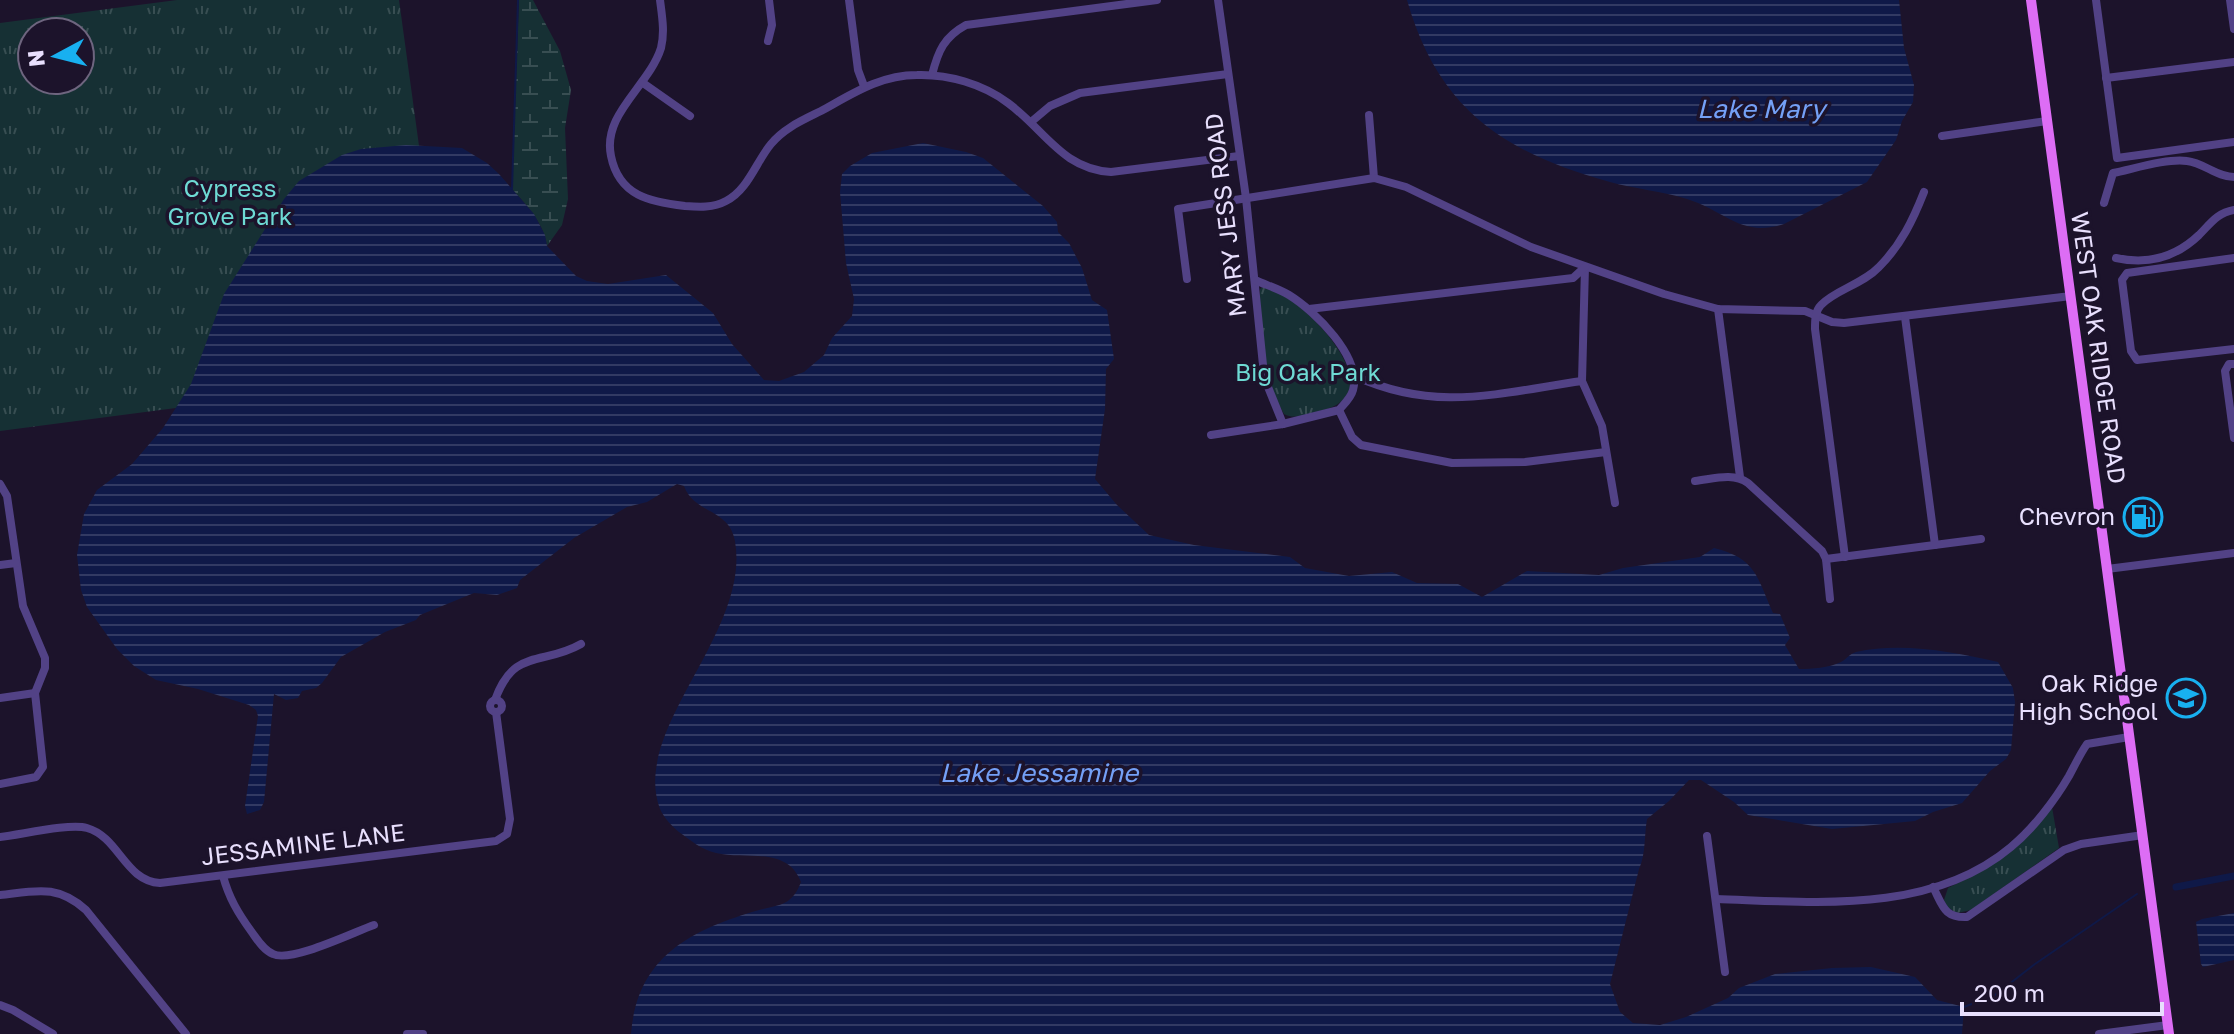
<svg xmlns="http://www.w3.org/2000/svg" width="2234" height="1034" font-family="'Golos Text',sans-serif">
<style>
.wetland{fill:url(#wetland-marsh)}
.park{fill:url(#park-tufts);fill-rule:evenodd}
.water{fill:url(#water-rules)}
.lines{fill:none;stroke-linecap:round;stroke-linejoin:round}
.stream{stroke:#0f1948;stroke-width:2}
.canal{stroke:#0f1948;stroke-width:7}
.minor{stroke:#524286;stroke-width:8}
.major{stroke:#dd6df5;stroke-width:10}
.labels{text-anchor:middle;stroke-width:7;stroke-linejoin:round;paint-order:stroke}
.park-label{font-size:24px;fill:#6edad4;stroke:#1c132b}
.street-label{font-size:24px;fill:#e8dffd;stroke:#1c132b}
.poi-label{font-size:24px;fill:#e8dffd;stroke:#1c132b;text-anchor:end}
.water-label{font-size:26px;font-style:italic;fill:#74a0f6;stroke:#1c132b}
</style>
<defs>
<pattern id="wetland-marsh" width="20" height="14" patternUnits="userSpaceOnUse" patternTransform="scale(2)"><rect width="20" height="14" fill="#163034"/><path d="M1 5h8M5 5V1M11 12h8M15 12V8" fill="none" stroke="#384e52"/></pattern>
<pattern id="park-tufts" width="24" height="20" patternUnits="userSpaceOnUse" patternTransform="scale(2)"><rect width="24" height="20" fill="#163034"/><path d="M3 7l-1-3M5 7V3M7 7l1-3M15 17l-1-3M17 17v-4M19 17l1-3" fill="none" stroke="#384e52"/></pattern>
<pattern id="water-rules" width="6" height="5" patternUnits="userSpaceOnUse" patternTransform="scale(2)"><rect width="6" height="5" fill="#0f1948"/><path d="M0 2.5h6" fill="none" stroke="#323a63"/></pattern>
</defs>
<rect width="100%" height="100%" fill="#1c132b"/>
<path class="wetland" d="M519 0H533L560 51 571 90 565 128 568 199 562 225 547 246C544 223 527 206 512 189Z"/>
<g class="park">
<path d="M177 0H399L450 372 0 431V23ZM32 32H80V80H32Z"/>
<path d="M1264 286C1273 291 1283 295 1292 301 1322 322 1389 395 1320 411 1308 414 1295 420 1284 414 1263 378 1259 331 1260 289Z"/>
<path d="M2052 807 2059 848 1971 910 1957 913 1948 908 1944 900 1948 888 1970 877Z"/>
</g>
<g class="water">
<path d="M1407 0H1899L1904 48 1914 85 1913 102 1902 121 1896 140 1867 182 1784 224C1741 238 1726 211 1687 199 1662 191 1635 189 1610 182 1504 153 1438 109 1407 0Z"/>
<path d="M923 143 966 152 983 158 1043 206 1057 222 1058 232 1069 243 1082 268 1092 300 1107 310 1114 359 1106 369 1105 409 1095 479 1117 505 1149 535 1194 545 1290 557 1305 568 1349 576 1392 572 1417 583 1458 584 1482 597 1527 571 1599 575 1623 568 1700 557 1714 548C1756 558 1757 577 1773 613L1780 614 1790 638 1785 645 1799 669C1813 669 1828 668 1841 662 1847 659 1849 654 1856 652 1902 642 1953 652 1998 662L2013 688 2015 702 2011 750 2006 759 1990 771 1962 803 1933 812 1915 821 1832 829 1748 815 1734 802 1701 780H1689L1669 801 1647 819C1644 836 1646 854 1639 869L1610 984 1620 1012 1633 1023 1660 1025 1686 1017 1728 998 1739 988 1775 974 1832 968 1871 967 1915 977 1937 1000 1964 1007 1962 1034H631C637 959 687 932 752 912 776 904 791 909 801 882 787 846 746 860 716 853 702 850 690 840 679 832 672 826 664 818 660 809 630 729 751 633 735 541 729 508 694 514 684 486L677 484 647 502 627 507 574 538 520 580 517 588 497 595 474 593 420 615 416 620 385 632 341 657 322 683 316 688 302 691 298 698 286 700 274 694 264 802 260 810 247 814 245 806 258 716 256 710 249 705 198 689 156 680 134 666 117 649 87 607 81 590 77 555 84 514 97 490 132 464 163 428 191 384 224 294 284 199 299 181 342 155 361 149 406 145 462 148 487 163 499 174 534 214 545 235 547 246 576 276 587 281 608 284 666 275 713 313 732 344 764 380 779 381 804 372 824 355 832 338 852 316 854 299 846 263 840 192 842 174 850 166 872 153Z"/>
<path d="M2234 913V960L2203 967 2201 964 2196 922 2202 919Z"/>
</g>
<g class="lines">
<g class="stream">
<path d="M512 189 518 0"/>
<path d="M1964 1007 1995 995 2035 964 2137 894"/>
</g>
<path class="canal" d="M2176 887 2234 876"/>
<g class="minor">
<path d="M660 0C662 16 665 32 661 48 649 86 602 114 611 156 619 196 650 202 685 206 699 207 713 208 726 201 748 190 756 162 771 144 784 128 803 120 821 111 852 94 880 75 917 75 948 74 983 84 1008 103 1045 130 1062 169 1111 172L1239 156"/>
<path d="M849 0 858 70 864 86"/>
<path d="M1218 0 1246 198 1263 365 1268 387 1283 424"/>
<path d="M2096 0 2117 158 2234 142"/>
<path d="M2230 0 2234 29"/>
<path d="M768 41 772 25 769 0"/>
<path d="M932 75C938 51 944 37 966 25L1157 0"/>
<path d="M2106 78 2234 62"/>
<path d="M643 83 690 116"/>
<path d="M1369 115 1374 178"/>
<path d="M1031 122 1050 106 1080 93 1228 74"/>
<path d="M1942 136 2047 121"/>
<path d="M2104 203 2113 173C2133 169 2168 158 2187 161 2204 163 2217 177 2234 177"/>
<path d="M2116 258C2148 265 2176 257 2199 235 2211 223 2217 213 2234 210"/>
<path d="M2234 258 2127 273 2122 280 2131 351 2137 360 2234 349"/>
<path d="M1585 267 1582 381 1602 426 1615 503"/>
<path d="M1187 279 1178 209 1374 178 1406 187 1531 247 1664 294 1718 309 1805 311 1832 322 1844 323 2071 296"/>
<path d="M1309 309 1573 278 1585 267"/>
<path d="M1718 309 1740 477"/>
<path d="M1905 317 1935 545"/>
<path d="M2234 364H2229L2225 371 2234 438"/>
<path d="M1355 376C1436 413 1498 393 1582 381"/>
<path d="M1339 410 1352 437 1361 445 1452 463 1525 462 1606 452"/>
<path d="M1211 435 1283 424 1339 410C1344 404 1351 398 1353 390 1362 357 1315 311 1289 295 1279 289 1266 285 1255 280"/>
<path d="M1695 481C1713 479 1733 472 1748 483L1822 551 1826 559 1830 599"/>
<path d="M0 484 7 496 23 606 45 658V668L35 693 43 767 36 777 0 784"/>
<path d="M1845 557 1815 329C1815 320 1815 311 1821 305 1835 290 1863 284 1879 267 1901 245 1913 220 1924 192"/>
<path d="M1826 559 1981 539"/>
<path d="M0 565 16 563"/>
<path d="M2107 569 2234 553"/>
<path d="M0 698 35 693"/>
<circle cx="496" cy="706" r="6"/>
<path d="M495 700C514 647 543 666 581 644"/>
<path d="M1707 836 1725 972"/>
<path d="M0 837C20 835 69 823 87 828 119 837 125 881 160 883L496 841 507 834 510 819 496 712"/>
<path d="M223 876C229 898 238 913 251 931 257 939 263 950 273 954 291 963 354 932 374 925"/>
<path d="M1933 887C1943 906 1944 918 1967 917L2064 850 2081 844 2143 835"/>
<path d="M0 895C36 891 57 884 86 910L186 1034"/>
<path d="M1716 899C1814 902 1930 915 2011 847 2033 829 2055 800 2069 776 2075 765 2080 754 2087 744L2129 737"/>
<path d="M0 1005 13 1010 53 1034"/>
<path d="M407 1034H423"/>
<path d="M2099 1034 2168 1025"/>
</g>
<path class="major" d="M2031 0 2169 1034"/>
</g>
<defs>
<symbol id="fuel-ring" viewBox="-11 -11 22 22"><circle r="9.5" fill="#1c132b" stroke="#18b0f0" stroke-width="1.5"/><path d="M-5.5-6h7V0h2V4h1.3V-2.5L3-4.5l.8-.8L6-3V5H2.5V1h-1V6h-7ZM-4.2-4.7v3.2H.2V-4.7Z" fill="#18b0f0"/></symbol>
<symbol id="school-ring" viewBox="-11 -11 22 22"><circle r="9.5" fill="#1c132b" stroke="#18b0f0" stroke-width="1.5"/><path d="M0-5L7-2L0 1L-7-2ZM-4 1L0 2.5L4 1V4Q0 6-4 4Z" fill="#18b0f0"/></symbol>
</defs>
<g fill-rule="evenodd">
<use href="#fuel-ring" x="2121" y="495" width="44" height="44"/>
<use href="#school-ring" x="2164" y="676" width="44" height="44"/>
</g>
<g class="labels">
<g class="park-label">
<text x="230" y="197">Cypress<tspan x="230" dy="28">Grove Park</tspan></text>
<text x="1308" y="381">Big Oak Park</text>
</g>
<g class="street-label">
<text transform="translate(1226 215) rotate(-97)" y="8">MARY JESS ROAD</text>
<text transform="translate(2098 348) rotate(82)" y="8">WEST OAK RIDGE ROAD</text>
<text transform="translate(303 845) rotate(-7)" y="8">JESSAMINE LANE</text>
</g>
<g class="poi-label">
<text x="2115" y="525">Chevron</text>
<text x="2158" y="692">Oak Ridge<tspan x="2158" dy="28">High School</tspan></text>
</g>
<g class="water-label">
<text x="1761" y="118">Lake Mary</text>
<text x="1039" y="782">Lake Jessamine</text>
</g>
</g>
<g transform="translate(56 56) rotate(263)"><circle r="38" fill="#1c132b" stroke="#6e657f" stroke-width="2"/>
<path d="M0-6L14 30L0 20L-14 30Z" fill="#18b0f0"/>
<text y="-12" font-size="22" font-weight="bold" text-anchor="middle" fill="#e8dffd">N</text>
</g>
<path d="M1962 1002v12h200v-12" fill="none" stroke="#e8dffd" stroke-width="4"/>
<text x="1974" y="1002" font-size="24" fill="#e8dffd" stroke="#1c132b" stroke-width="6" paint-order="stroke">200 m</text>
</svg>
